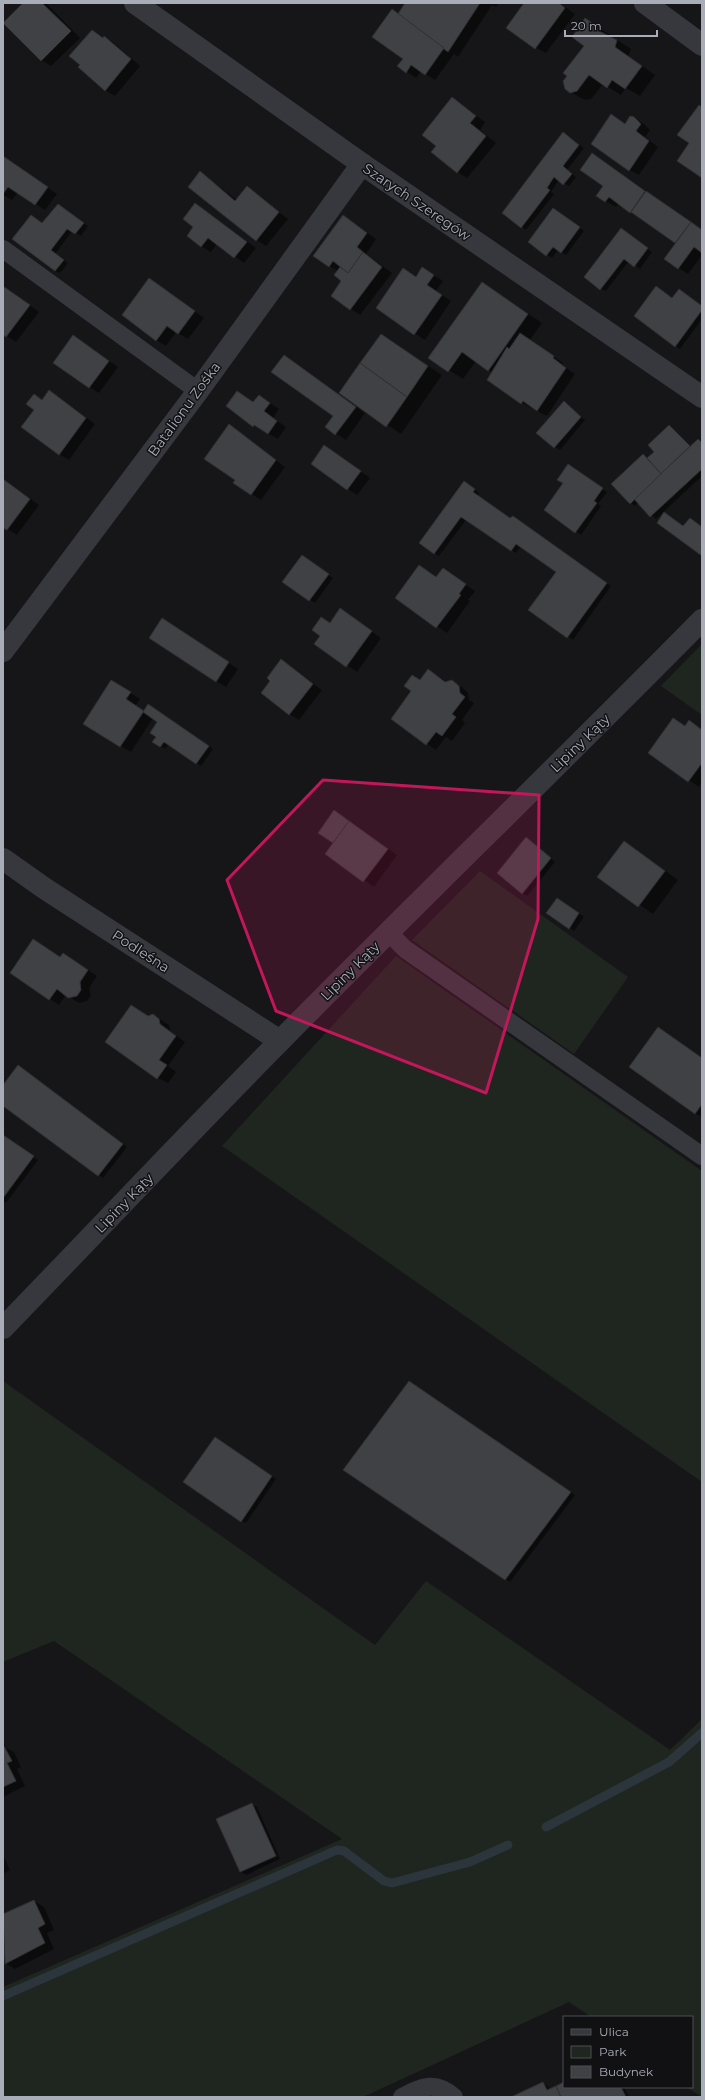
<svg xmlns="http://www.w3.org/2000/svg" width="705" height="2100" font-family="Montserrat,sans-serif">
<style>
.green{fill:#1e261f}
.shadow{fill:#0007}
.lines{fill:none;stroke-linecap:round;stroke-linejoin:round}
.stream{stroke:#2c353c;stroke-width:9}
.building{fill:#404145;stroke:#303034}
.service{stroke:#37383d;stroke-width:18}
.minor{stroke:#37383d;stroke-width:22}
.marked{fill:#c2185b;fill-opacity:0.2;stroke:#c2185b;stroke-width:3;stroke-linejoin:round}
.labels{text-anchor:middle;stroke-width:3;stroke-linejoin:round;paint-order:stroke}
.street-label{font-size:14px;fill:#a8adb8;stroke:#111113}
</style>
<rect width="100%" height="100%" fill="#161618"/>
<g class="green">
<path d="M702 644V715L661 686Z"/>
<path d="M480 871 628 977 574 1054 412 940Z"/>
<path d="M396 956 702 1171V1482L222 1146Z"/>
<path d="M3 1381 375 1645 426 1581 670 1750 702 1719V2097L686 2087H692V2017H591L569 2002 363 2097H3V1987L342 1839 54 1641 3 1662Z"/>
</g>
<g class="shadow">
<path d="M24 3H46L80 38 51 66 41 60Z"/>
<path d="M406 3H499L496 7 492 5 458 57 454 54 435 80 421 71 416 78 399 66 404 59 399 14Z"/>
<path d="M525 3H560L575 14 546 53 536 48Z"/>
<path d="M586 19 631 49 628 56 655 75 640 96 626 88 621 95 603 84 591 99 585 100 570 92 585 45Z"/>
<path d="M93 31 114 43 140 66 115 96 105 90 81 65Z"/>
<path d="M452 99 485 122 480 130 496 143 467 178 458 172 437 146Z"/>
<path d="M612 115 626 124 634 118 644 124 650 130 645 137 658 147 639 175 629 170Z"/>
<path d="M568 136 584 148 567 170 576 177 569 186 559 180 551 192 554 194 526 230 503 213Z"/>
<path d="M3 156 57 194 45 210 18 192 12 200 3 195Z"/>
<path d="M602 160 702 230V255L688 274 665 259 677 243 619 203 616 207 597 196 605 186Z"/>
<path d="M200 173 237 200 247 188 288 219 266 246 257 240 189 186Z"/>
<path d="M195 204 256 248 244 263 217 244 211 252 201 246 195 227Z"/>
<path d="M63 208 88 226 81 236 72 231 55 254 68 263 60 273 55 271 43 224Z"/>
<path d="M554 209 584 231 566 255 558 250 552 258 529 242Z"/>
<path d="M343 216 376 239 366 254 392 273 360 315 332 296 343 281 338 271 329 266Z"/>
<path d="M622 229 652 252 640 269 629 261 606 291 601 289Z"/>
<path d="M432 274 443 281 436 291 451 301 425 340 377 308 417 277Z"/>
<path d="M150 279 204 318 188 339 176 332 166 346 156 340Z"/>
<path d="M482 283 542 323 530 340 563 363 562 365 575 374 547 416 522 403 488 380 493 373 476 361 463 379 430 358Z"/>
<path d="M3 285 39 312 16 342 3 334Z"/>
<path d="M656 287 673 298 702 306V319L680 349 675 346Z"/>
<path d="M381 335 442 375 401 434 340 393Z"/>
<path d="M74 337 118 367 99 393 89 387Z"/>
<path d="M294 362 365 413 346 440 326 427 334 416Z"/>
<path d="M50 391 95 424 69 460 59 454 35 410 34 395 42 400Z"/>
<path d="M259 396 279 409 273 418 286 427 278 439 254 426 227 406 254 403Z"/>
<path d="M564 403 585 420 560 450 555 447Z"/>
<path d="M229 426 285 467 261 500 234 483 236 480Z"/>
<path d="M669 426 691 446 698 440 702 442V476L656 519 639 502 635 506 631 503 643 455 648 458 656 452Z"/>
<path d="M325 446 370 478 357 495 348 489Z"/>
<path d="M569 465 607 492 598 504 601 506 581 535 545 510 564 483Z"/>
<path d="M3 479 39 505 17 535 3 526Z"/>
<path d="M469 485 479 493 477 496 511 519 518 520 611 586 573 640 530 610 557 572 521 546 516 553 466 520 439 556 434 553Z"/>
<path d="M307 559 333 578 315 603 283 582Z"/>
<path d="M420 566 437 577 443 569 475 591 468 600 470 601 447 633 396 598Z"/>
<path d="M340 609 381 638 357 672 316 644Z"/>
<path d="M172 625 238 669 226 687 216 681Z"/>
<path d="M282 661 322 690 299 720 289 714 271 681Z"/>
<path d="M429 670 447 682H451L462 687 468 693 469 700 474 703 462 720 465 723 452 741 446 737 436 750 392 719Z"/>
<path d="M121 687 140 699 135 706 144 712 153 708 213 749 201 766 169 744 165 749 154 741 157 736 158 722 153 718 131 752 84 724Z"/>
<path d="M673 719 686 727 689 722 702 729V782L699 787 649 753Z"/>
<path d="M354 825 397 855 374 887 326 854Z"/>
<path d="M531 841 555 862 527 896 522 893Z"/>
<path d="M625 842 678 880 653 914 599 877Z"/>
<path d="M562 902 584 917 574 931 569 928Z"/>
<path d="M61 958 73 960 97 976 89 988 91 996 87 1001 79 1003 66 995 59 1005 11 973Z"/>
<path d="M132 1006 148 1016 153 1015 163 1021 169 1025 170 1031 185 1042 168 1066 176 1072 168 1083 158 1078Z"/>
<path d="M658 1028 702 1058V1117L695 1113Z"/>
<path d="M23 1070 127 1147 103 1178 3 1104V1087Z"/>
<path d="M3 1136 38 1160 6 1203 3 1201Z"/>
<path d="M414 1385 575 1495 510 1582 345 1469Z"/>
<path d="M220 1441 276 1479 246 1523 242 1521Z"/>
<path d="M3 1741 6 1748 14 1752 21 1767 17 1769 25 1786 3 1797Z"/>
<path d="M252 1804 257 1807 280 1859 246 1875 241 1872 217 1820Z"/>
<path d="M3 1855 10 1870 3 1874Z"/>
<path d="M34 1901 44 1907 54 1930 47 1933 54 1949 15 1969 5 1963 3 1958V1915Z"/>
<path d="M543 2083 548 2086 550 2090 564 2083V2087H624L629 2097H513Z"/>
</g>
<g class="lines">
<g class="stream">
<path d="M546 1827 669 1762 702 1733"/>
<path d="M3 1996 337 1850 344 1851 384 1881 392 1883 470 1862 508 1845"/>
</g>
</g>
<g class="building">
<path d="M23 3H42L71 31 41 61 3 23Z"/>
<path d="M405 3H480L448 52 398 14Z"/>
<path d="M524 3H559L565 8 535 49 506 28Z"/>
<path d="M392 9 444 48 425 75 411 65 406 73 397 66 403 59 372 37Z"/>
<path d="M585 18 598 27 597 30 617 40 615 47 642 66 625 89 612 80 607 88 589 75 577 91 570 93 565 89 563 81 567 76 563 73 584 46 572 37Z"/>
<path d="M92 30 103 38 104 36 131 59 105 91 78 67 80 65 69 56Z"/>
<path d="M452 97 476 116 470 123 486 136 457 173 431 152 436 146 422 135Z"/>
<path d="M699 105 702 107V178L677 161 689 143 677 135Z"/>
<path d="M611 114 625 124 630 116 634 117 641 124 636 131 649 141 629 171 591 144Z"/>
<path d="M563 132 579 145 563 166 572 174 563 185 554 177 547 188 550 190 521 228 502 213Z"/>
<path d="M592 153 645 191 630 213 609 197 605 202 596 196 603 186 580 170Z"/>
<path d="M3 156 48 187 35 205 8 187 3 194Z"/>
<path d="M200 171 235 201 247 186 279 212 256 241 188 187Z"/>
<path d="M646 191 691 222 675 243 631 212Z"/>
<path d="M195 203 247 242 234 258 208 238 201 247 187 236 193 227 183 219Z"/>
<path d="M58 204 84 223 75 234 67 229 51 250 64 260 55 271 12 239 31 215 42 223Z"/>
<path d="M553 208 580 227 561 253 553 247 546 256 528 242Z"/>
<path d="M343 215 367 233 357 247 363 252 348 273 333 261 329 267 313 256Z"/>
<path d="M691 222 702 230V253L694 247 678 269 664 259Z"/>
<path d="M621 228 648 248 634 267 624 259 600 290 584 277Z"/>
<path d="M363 252 382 267 350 310 331 296 341 281 334 275 340 267 348 273Z"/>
<path d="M422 267 434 275 427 285 442 295 414 335 376 308 403 268 416 277Z"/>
<path d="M149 278 195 311 178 334 167 326 156 341 122 315Z"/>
<path d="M482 282 528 314 488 371 462 352 448 372 428 358Z"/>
<path d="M3 286 30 305 6 337 3 335Z"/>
<path d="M656 286 672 298 679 289 702 306V310L675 347 634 316Z"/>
<path d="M520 333 554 356 553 358 566 368 537 411 523 401 521 404 487 380 507 347 509 349Z"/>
<path d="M381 334 428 366 407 397 360 363Z"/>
<path d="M73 335 109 361 89 388 53 363Z"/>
<path d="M284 355 356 407 335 435 325 427 333 416 271 372Z"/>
<path d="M360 363 407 397 386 427 339 393Z"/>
<path d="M49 390 86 418 59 455 21 427 34 410 26 404 34 394 42 400Z"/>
<path d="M237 391 253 402 259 395 270 403 264 411 277 421 268 434 254 425 253 427 226 406Z"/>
<path d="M564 401 581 417 554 448 536 433Z"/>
<path d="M229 424 276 460 251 495 233 483 235 480 204 459Z"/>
<path d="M669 425 690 446 661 474 647 458 654 452 648 445Z"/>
<path d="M698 439 702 443V469L650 517 634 499Z"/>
<path d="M324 445 361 471 347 490 311 464Z"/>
<path d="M643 454 661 474 630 504 611 484Z"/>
<path d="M568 464 603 488 594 501 597 503 575 533 544 510 563 483 557 480Z"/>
<path d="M3 479 30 499 7 530 3 528Z"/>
<path d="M464 481 475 489 473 492 510 518 513 516 607 583 567 638 528 610 556 572 516 544 511 551 461 517 434 554 419 543Z"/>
<path d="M664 512 683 526 690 518 702 527V556L657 523Z"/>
<path d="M302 555 329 574 309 601 282 582Z"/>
<path d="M419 565 436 577 443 568 466 584 459 594 461 595 436 628 395 598Z"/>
<path d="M340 608 372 631 346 667 314 644 320 636 312 630 321 617 330 623Z"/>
<path d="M162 618 229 662 216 682 149 638Z"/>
<path d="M281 659 313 684 289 715 261 693 270 681 267 678Z"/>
<path d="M428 669 445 682 452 680 459 686 460 693 465 697 452 714 456 717 442 736 436 732 426 745 391 719 411 691 404 686 412 675 420 680Z"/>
<path d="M111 680 131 692 126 699 144 711 120 747 83 724Z"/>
<path d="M148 704 209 746 196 764 164 742 160 747 152 742 156 737 150 733 157 722 143 712Z"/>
<path d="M673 718 685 726 689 720 702 730V763L688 782 648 753Z"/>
<path d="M334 810 349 821 333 843 318 833Z"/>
<path d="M349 821 388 849 363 882 325 854Z"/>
<path d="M526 837 551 858 522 894 497 873Z"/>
<path d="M624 841 665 871 638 907 597 877Z"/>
<path d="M557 898 579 913 569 929 546 913Z"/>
<path d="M33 939 60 957 63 953 88 970 80 982 81 990 77 996 68 998 57 989 49 1000 10 973Z"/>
<path d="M131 1005 148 1016 153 1014 159 1019 160 1024 176 1036 159 1060 167 1065 157 1079 105 1042Z"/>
<path d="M658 1027 702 1058V1104L695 1114 629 1067Z"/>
<path d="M18 1065 123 1144 98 1176 3 1106V1085Z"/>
<path d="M3 1135 34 1156 3 1198Z"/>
<path d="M409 1381 571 1492 505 1580 343 1470Z"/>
<path d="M215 1437 272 1476 241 1522 183 1482Z"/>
<path d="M3 1746H4L12 1761 7 1763 16 1781 3 1787Z"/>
<path d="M252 1803 276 1856 240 1872 216 1819Z"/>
<path d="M34 1900 45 1924 38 1928 45 1943 5 1964 3 1914Z"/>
<path d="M543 2082 547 2090 556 2086 561 2097H511Z"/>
<path d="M564 2082V2087H621L626 2097H561L556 2086Z"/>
</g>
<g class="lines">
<g class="service">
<path d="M3 249 198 391"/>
<path d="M388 932 405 949 702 1156"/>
<path d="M402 2097C422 2087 435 2080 454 2097"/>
</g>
<g class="minor">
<path d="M135 3 362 164 702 397"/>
<path d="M645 3 702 45"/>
<path d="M3 651 198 391 362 164"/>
<path d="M3 859 44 888 280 1041"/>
<path d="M3 1328C96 1232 187 1135 281 1040 420 899 563 761 702 620"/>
</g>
</g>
<path class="marked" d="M323 780 539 795 538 919 486 1093 276 1011 227 880Z"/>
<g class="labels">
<g class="street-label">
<text transform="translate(417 202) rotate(34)" y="5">Szarych Szeregów</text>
<text transform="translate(184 409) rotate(-54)" y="5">Batalionu Zośka</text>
<text transform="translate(580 743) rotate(-44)" y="5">Lipiny Kąty</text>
<text transform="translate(141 951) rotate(33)" y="5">Podleśna</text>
<text transform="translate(350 971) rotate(-45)" y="5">Lipiny Kąty</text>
<text transform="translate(124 1203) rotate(-46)" y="5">Lipiny Kąty</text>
</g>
</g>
<rect width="705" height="2100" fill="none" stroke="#a8adb8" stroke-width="8"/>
<rect x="563" y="2016" width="130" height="72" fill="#111113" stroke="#4d4f55"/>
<rect x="571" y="2029" width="20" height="6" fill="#37383d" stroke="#4d4f55"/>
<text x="599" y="2036" font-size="12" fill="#a8adb8">Ulica</text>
<rect x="571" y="2046" width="20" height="12" fill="#1e261f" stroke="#4d4f55"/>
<text x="599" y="2056" font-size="12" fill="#a8adb8">Park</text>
<rect x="571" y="2066" width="20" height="12" fill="#404145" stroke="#4d4f55"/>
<text x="599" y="2076" font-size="12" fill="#a8adb8">Budynek</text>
<path d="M565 30v6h92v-6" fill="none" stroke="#a8adb8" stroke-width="2"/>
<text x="571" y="30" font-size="12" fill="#a8adb8" stroke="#111113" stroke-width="3" paint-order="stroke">20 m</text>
</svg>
